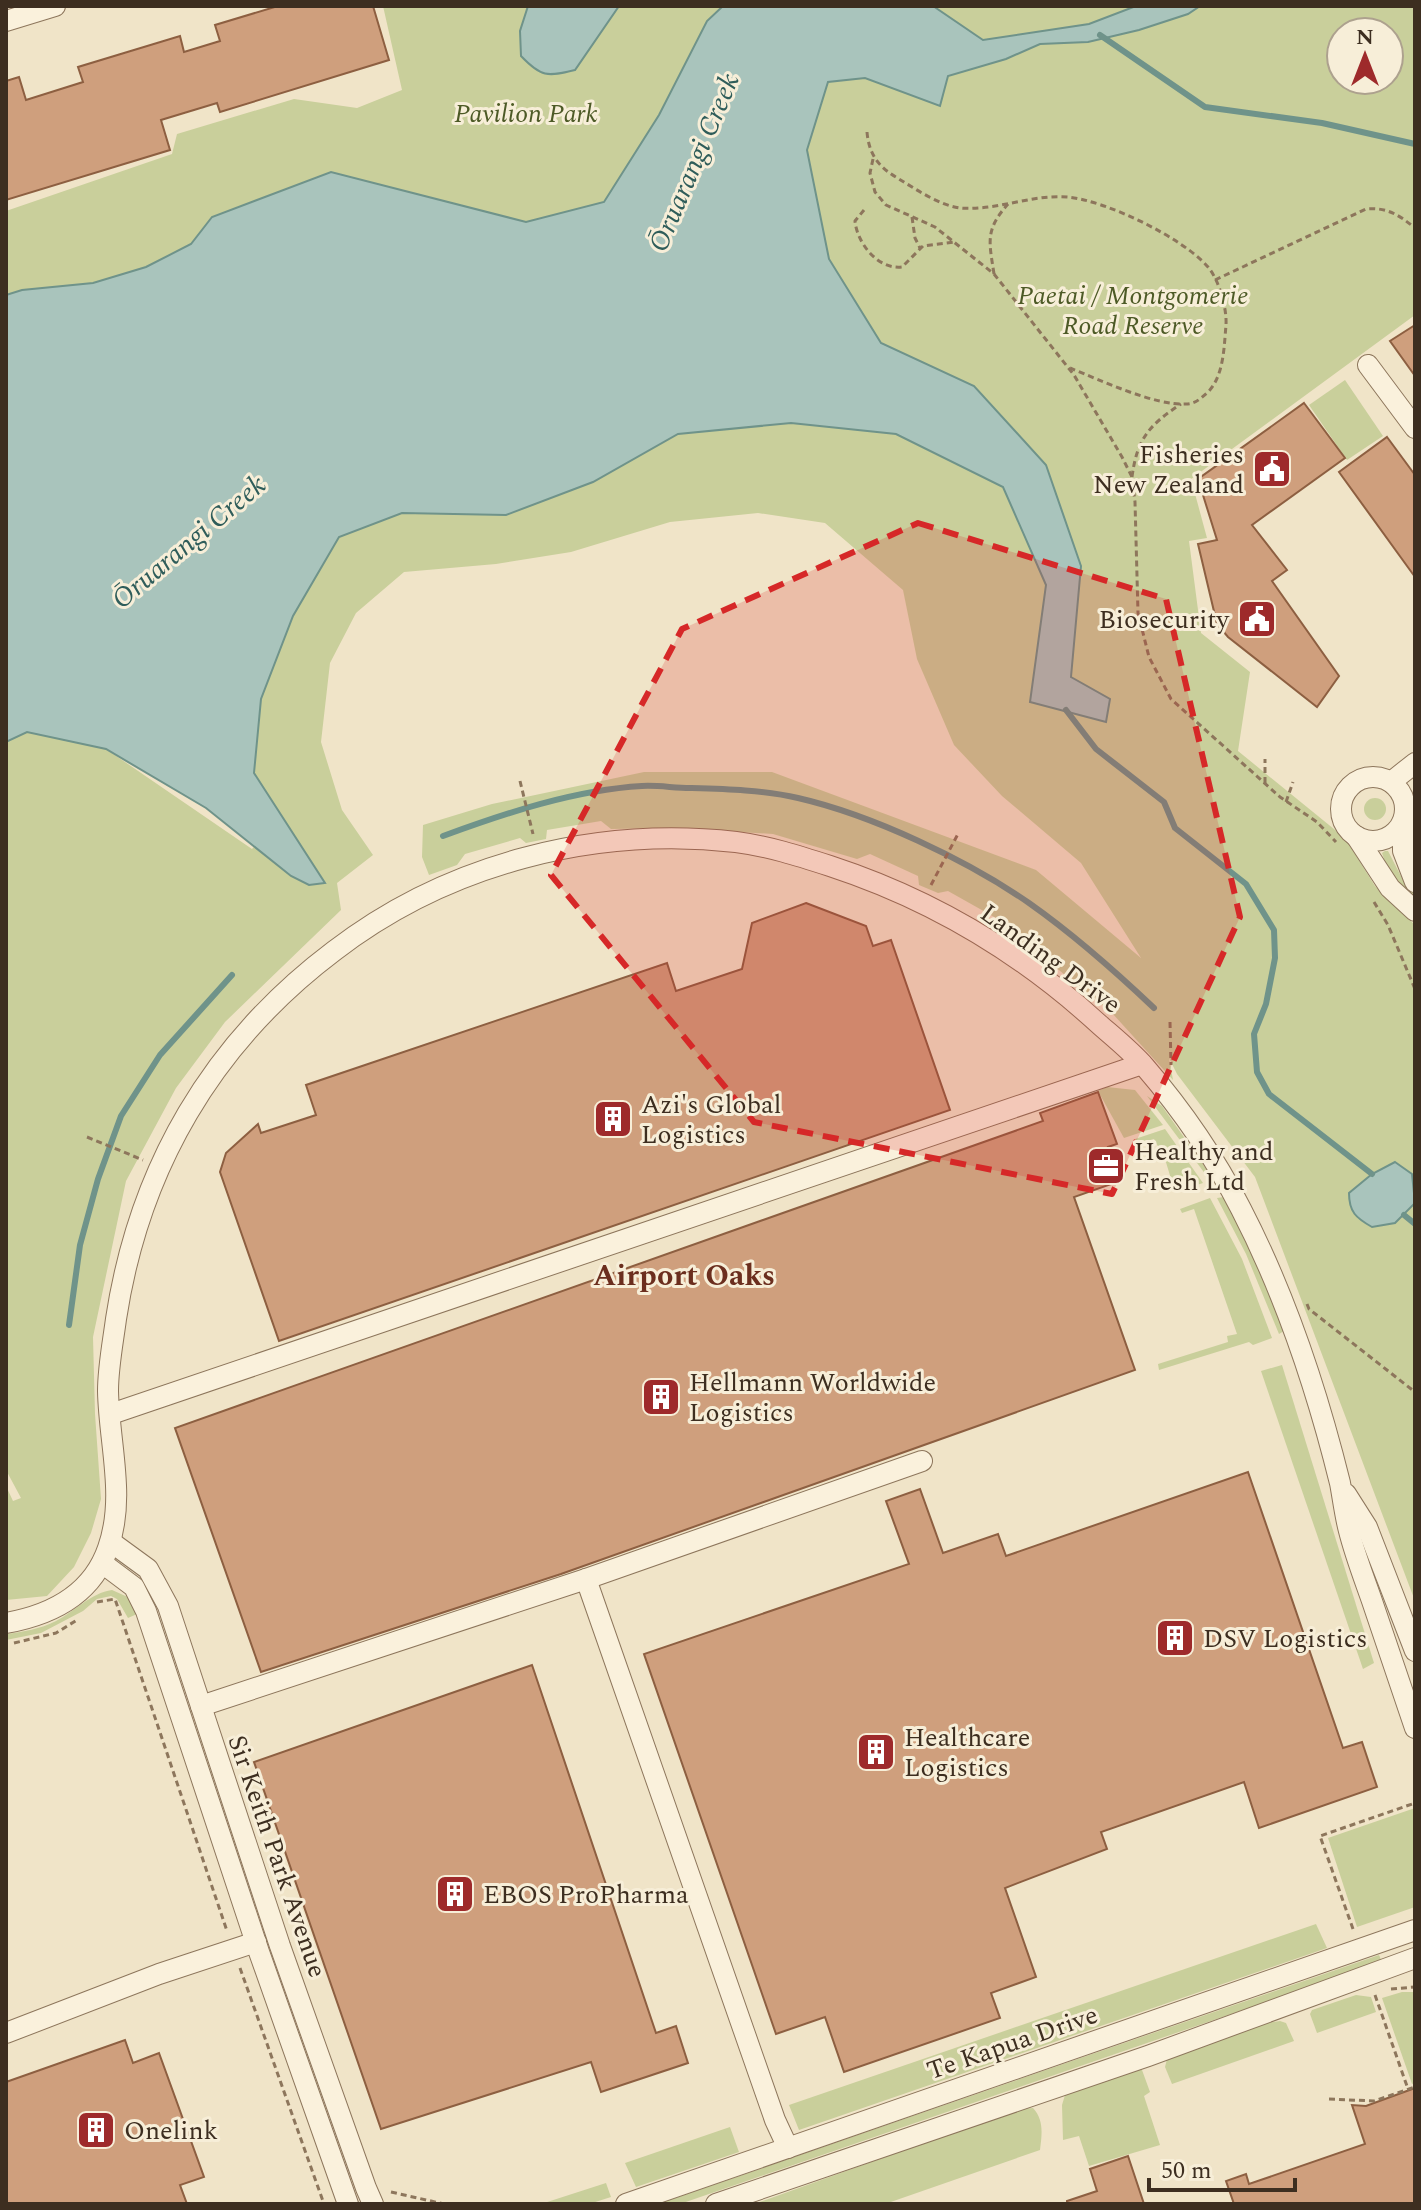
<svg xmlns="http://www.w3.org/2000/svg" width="1421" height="2210" font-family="Spectral,serif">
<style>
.green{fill:#c9cf9b;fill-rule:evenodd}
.water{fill:#a9c4bc;stroke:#6f938a;stroke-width:2}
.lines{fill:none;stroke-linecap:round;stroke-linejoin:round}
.stream{stroke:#6f938a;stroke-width:6}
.building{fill:#cf9f7d;stroke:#8d5f41;stroke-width:2}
.minor-casing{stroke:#8d765c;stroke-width:22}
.path{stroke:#8d765c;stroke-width:3;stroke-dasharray:6 4;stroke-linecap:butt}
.minor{stroke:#faf1dc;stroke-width:20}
.marked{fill:#d62828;fill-opacity:0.2;stroke:#d62828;stroke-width:6;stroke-dasharray:16 10;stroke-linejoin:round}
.labels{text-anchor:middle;stroke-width:6;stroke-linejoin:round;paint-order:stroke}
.park-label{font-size:26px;font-style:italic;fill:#4d5a26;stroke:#f7eed8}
.poi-label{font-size:26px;fill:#3d2e20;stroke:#f7eed8;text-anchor:start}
.street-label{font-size:26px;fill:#3d2e20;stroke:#f7eed8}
.water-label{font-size:28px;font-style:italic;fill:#2f5d5a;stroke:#f7eed8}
.quarter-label{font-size:30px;font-weight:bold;fill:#6b2e1e;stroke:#f7eed8}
</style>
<rect width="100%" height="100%" fill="#f0e4c8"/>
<g class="green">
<path d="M383 6H723L707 21 659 115 604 202 526 222 331 172 213 217 191 244 146 267 93 283 22 290 6 295V211L172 154 177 134 294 99 357 108 402 90Z"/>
<path d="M933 6H1136L1089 24 983 40Z"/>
<path d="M1200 6H1415V315L1191 479 1207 538 1189 541 1201 633 1250 672 1238 751 1345 838 1375 886 1415 925V1601L1255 1177 1177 1074 1169 1058 1173 1080 1112 1013 1049 962 1000 927 996 918 948 891 938 893 919 885 918 876 870 854 857 859 773 834 674 828 611 829 601 821 547 830 546 839 526 843 520 838 465 854 457 865 429 875 422 857 423 825 492 804 644 772H772L1036 870 1141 958 1081 863 1002 796 954 745 917 659 903 590 825 523 758 513 670 522 571 552 496 564 404 572 356 613 330 663 321 742 342 810 373 855 337 883 341 910 225 1022 176 1088 126 1181 93 1337 95 1414 101 1499 91 1533 74 1567 47 1596 6 1600V1486L13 1501 21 1498 6 1470V742L26 732 106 749 252 849 259 841 254 773 261 699 293 616 339 537 402 513 506 515 593 482 678 434 791 423 896 434 1003 487 1046 585 1030 701 1109 699 1071 678 1081 566 974 386 881 343 829 259 807 150 828 82 865 78 940 106 948 76 1006 59 1040 44 1088 42 1139 30 1188 14ZM1341 32H1389V80H1341Z"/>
<path d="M1345 380 1383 436 1347 460 1309 405Z"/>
<circle cx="1375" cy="809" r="11"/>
<path d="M1385 851H1388L1404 882 1415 895V904C1401 888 1388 874 1382 853Z"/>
<path d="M1107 1087 1135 1090 1163 1125 1124 1138 1098 1091Z"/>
<path d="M1147 1096 1162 1106 1212 1177 1209 1179Z"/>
<path d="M1165 1129 1203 1183 1175 1192 1165 1159 1154 1139 1136 1144 1135 1139Z"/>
<path d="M1224 1197 1250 1249 1284 1331 1279 1334 1246 1254 1217 1198Z"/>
<path d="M1210 1198 1242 1259 1272 1338 1253 1345 1249 1342 1159 1370 1158 1364 1228 1342 1227 1336 1237 1334 1194 1209 1182 1213 1180 1209Z"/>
<path d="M1282 1365 1374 1663 1363 1669 1261 1371Z"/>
<path d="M112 1590 130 1598 137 1614 128 1618 117 1599 111 1596 97 1599 83 1611 41 1633 6 1640V1634C23 1632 40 1629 56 1621 75 1611 91 1593 112 1590Z"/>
<path d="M1415 1808V1907L1357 1927 1328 1838Z"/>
<path d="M1316 1924 1327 1948 799 2130 789 2105Z"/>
<path d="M1379 1955 1382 1962 680 2204H658Z"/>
<path d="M1402 1992H1415V2083L1412 2084 1382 1998Z"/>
<path d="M1356 1995 1371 1997 1376 2012 1317 2033 1310 2014 1312 2010Z"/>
<path d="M1280 2021 1286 2023 1294 2041 1172 2084 1165 2067 1167 2059 1266 2023Z"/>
<path d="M1136 2068 1142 2070 1150 2092 1144 2096 1160 2145 1089 2166 1079 2136 1063 2140 1062 2105 1065 2095Z"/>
<path d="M1033 2108C1044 2120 1042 2134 1040 2150L885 2204H754L1019 2109Z"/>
<path d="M730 2127 739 2152 636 2187 625 2163Z"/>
<path d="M606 2183 611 2197 589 2204H541Z"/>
</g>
<g class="water">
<path d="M528 6H619L575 70C547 77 541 77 521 56L520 31Z"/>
<path d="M723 6H933L983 40 1089 24 1136 6H1200L1188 14 1139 30 1088 42 1040 44 1006 59 948 76 940 106 865 78 828 82 807 150 829 259 881 343 974 386 1046 465 1081 566 1071 677 1110 699 1106 722 1030 702 1046 585 1003 487 896 434 791 423 678 434 593 482 506 515 402 513 339 537 293 616 261 699 254 773 325 883 309 885 291 876 206 808 106 749 27 732 6 742V295L22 290 93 283 146 267 191 244 212 217 331 172 526 222 604 202 659 115 707 21Z"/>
<path d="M1395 1162 1412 1174 1415 1203 1395 1223 1372 1227C1356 1218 1349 1212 1349 1193L1372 1174Z"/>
</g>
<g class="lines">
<g class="stream">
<path d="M1100 35 1205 107 1322 123 1415 144"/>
<path d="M1066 710 1096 749 1164 802 1175 828 1246 884 1274 930 1275 958 1266 1004 1254 1034 1257 1072 1269 1094 1372 1174"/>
<path d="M443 836C506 813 574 790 642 786 658 785 674 788 690 788 725 789 764 790 798 798 872 815 967 860 1029 903 1073 934 1115 971 1154 1008"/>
<path d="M1404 1215 1415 1224"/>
<path d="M69 1325 80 1245 98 1179 121 1116 160 1055 232 975"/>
</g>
</g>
<g class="building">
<path d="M278 6H373L389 60 220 112 217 103 161 120 170 150 6 200V81L19 77 26 100 83 82 78 67 180 36 184 52 220 41 215 25Z"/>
<path d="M1415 325V376L1390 341Z"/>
<path d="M1304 403 1345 458 1252 525 1287 570 1272 581 1339 676 1317 707 1228 637 1217 624 1198 544 1217 540 1198 479Z"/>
<path d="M1387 437 1415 475V577L1339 472Z"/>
<path d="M806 903 866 926 873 946 891 940 950 1110 279 1341 220 1172 226 1153 258 1124 261 1133 316 1115 306 1085 667 963 676 991 742 969 752 923Z"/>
<path d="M1098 1092 1117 1144 1108 1147 1120 1181 1074 1197 1135 1370 561 1574 261 1672 175 1428 1043 1121 1040 1113Z"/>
<path d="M1248 1472 1343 1748 1362 1742 1377 1787 1259 1828 1244 1782 1101 1832 1107 1849 1005 1888 1036 1977 991 1993 1000 2018 844 2072 825 2017 776 2034 644 1654 909 1564 886 1501 920 1489 943 1553 998 1534 1006 1556Z"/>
<path d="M532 1665 656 2033 676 2026 688 2063 601 2092 591 2062 381 2129 254 1762Z"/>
<path d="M125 2040 133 2063 159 2053 204 2177 180 2185 187 2204H6V2082Z"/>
<path d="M1415 2088V2204H1234L1226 2181 1246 2174 1249 2184 1365 2144 1352 2105 1366 2106Z"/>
<path d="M1128 2156 1144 2204H1067V2201L1097 2191 1090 2169Z"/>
</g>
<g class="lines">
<defs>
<g id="minor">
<path d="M6 21 55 6"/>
<path d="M1368 365 1415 428"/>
<circle cx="1373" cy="809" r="32"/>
<path d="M1391 782 1415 763"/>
<path d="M1403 821V851L1415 882"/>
<path d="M1356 836 1390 888 1415 911"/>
<path d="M111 1414 1142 1064"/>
<path d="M1346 1494 1367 1527 1415 1651"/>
<path d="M111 1542 148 1569 168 1606 280 1946 366 2188 373 2204"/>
<path d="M102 1563 134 1587 146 1611 259 1952 348 2204"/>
<path d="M586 1579 775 2120 788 2148"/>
<path d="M6 1623C51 1615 92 1595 108 1548 126 1497 109 1444 108 1391 108 1367 113 1342 116 1319 139 1168 212 1043 334 951 447 864 594 826 736 842 768 846 799 856 830 866 931 899 1023 954 1101 1026 1116 1039 1132 1052 1145 1067 1182 1110 1215 1158 1241 1209 1285 1294 1317 1390 1340 1483 1343 1499 1345 1516 1349 1531 1355 1555 1364 1578 1372 1601 1386 1643 1401 1686 1415 1728"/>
<path d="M201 1706 586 1579 922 1461"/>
<path d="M6 2033 159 1974 256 1942"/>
<path d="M626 2204 1415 1930"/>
<path d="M716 2204 1148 2056 1415 1958"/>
</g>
</defs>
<use href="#minor" class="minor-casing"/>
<g class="path">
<path d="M867 132C869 156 880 168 899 179 917 190 939 205 960 208 997 211 1032 194 1068 197 1107 201 1183 238 1208 267 1219 280 1227 308 1226 325 1224 347 1224 377 1207 393 1200 399 1195 404 1186 404 1155 406 1100 380 1070 368"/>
<path d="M873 159 870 173 875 192 886 205 935 227 994 274 1074 375 1122 457 1132 477 1135 502 1138 613 1149 657 1171 699 1280 797 1317 822 1336 842"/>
<path d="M864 210 855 221C857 243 878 270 902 267L923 246 955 242"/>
<path d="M912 217 915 238 920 248"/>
<path d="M994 274C989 241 985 230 1008 204"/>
<path d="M1215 280 1366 209C1387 207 1399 215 1415 228"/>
<path d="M1132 477C1137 439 1149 425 1181 404"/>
<path d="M520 781 533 834"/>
<path d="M1265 783V759"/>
<path d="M1286 802 1293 782"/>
<path d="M931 885 959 832"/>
<path d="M1374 902 1388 925 1415 989"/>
<path d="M1170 1022 1171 1065"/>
<path d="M87 1137 143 1160"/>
<path d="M1307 1304 1309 1309 1415 1392"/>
<path d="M97 1602 115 1599 227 1931"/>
<path d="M14 1643 56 1633 77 1620"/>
<path d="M1353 1929 1320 1836 1415 1803"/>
<path d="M240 1968 324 2204"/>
<path d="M1391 1989 1415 1987"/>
<path d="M1375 1995 1408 2089"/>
<path d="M1329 2099 1374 2101 1415 2087"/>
<path d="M391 2192 444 2204"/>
</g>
<use href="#minor" class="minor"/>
</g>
<path class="marked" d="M918 523 1166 599 1240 917 1112 1194 754 1122 551 875 682 629Z"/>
<defs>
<symbol id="civic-square" viewBox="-11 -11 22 22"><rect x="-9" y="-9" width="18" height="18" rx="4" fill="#9e2a2b" stroke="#f7eed8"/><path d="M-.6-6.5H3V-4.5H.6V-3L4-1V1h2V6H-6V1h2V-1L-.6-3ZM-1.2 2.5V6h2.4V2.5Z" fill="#fff"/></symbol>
<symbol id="building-square" viewBox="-11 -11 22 22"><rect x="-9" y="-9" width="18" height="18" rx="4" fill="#9e2a2b" stroke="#f7eed8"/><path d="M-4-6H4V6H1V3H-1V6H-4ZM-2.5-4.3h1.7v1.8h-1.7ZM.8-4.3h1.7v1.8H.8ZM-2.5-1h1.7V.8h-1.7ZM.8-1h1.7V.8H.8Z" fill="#fff"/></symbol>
<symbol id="office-square" viewBox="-11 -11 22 22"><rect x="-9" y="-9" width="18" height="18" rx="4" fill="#9e2a2b" stroke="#f7eed8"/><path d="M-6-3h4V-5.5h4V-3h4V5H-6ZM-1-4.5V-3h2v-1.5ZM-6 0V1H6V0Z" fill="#fff"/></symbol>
</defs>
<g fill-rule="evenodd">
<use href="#civic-square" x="1250" y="447" width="44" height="44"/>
<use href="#civic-square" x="1235" y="597" width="44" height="44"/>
<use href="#building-square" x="591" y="1097" width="44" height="44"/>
<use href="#office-square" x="1084" y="1144" width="44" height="44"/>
<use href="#building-square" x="639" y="1375" width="44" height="44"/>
<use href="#building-square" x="1153" y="1616" width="44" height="44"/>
<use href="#building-square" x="854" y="1730" width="44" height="44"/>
<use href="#building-square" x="433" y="1872" width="44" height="44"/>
<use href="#building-square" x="74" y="2108" width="44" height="44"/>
</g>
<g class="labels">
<g class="park-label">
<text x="526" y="122">Pavilion Park</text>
<text x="1133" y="304">Paetai / Montgomerie<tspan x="1133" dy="30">Road Reserve</tspan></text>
</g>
<g class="poi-label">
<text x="1244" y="463" text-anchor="end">Fisheries<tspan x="1244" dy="30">New Zealand</tspan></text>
<text x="1229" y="628" text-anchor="end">Biosecurity</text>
<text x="641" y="1113">Azi's Global<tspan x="641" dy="30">Logistics</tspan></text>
<text x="1134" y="1160">Healthy and<tspan x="1134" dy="30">Fresh Ltd</tspan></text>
<text x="689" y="1391">Hellmann Worldwide<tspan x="689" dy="30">Logistics</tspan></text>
<text x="1203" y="1647">DSV Logistics</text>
<text x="904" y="1746">Healthcare<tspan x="904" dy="30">Logistics</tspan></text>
<text x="483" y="1903">EBOS ProPharma</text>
<text x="124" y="2139">Onelink</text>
</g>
<g class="street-label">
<text transform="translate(1051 958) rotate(36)" y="9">Landing Drive</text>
<text transform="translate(278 1856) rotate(71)" y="9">Sir Keith Park Avenue</text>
<text transform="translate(1012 2042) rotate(-19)" y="9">Te Kapua Drive</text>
</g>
<g class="water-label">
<text transform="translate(693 162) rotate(-67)" y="10">Ōruarangi Creek</text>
<text transform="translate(188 541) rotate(-40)" y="10">Ōruarangi Creek</text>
</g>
<g class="quarter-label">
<text x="684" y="1285">Airport Oaks</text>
</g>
</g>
<rect width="1421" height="2210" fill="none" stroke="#3d2e20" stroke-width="16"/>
<g transform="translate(1365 56)"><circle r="38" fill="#f7eed8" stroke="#ada18e" stroke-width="2"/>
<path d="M0-6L14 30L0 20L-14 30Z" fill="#9e2a2b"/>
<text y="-12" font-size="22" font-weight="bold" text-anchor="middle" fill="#3d2e20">N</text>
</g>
<path d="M1149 2178v12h146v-12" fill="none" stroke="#3d2e20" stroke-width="4"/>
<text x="1161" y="2178" font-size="24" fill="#3d2e20" stroke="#f7eed8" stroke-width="6" paint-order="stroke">50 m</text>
</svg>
